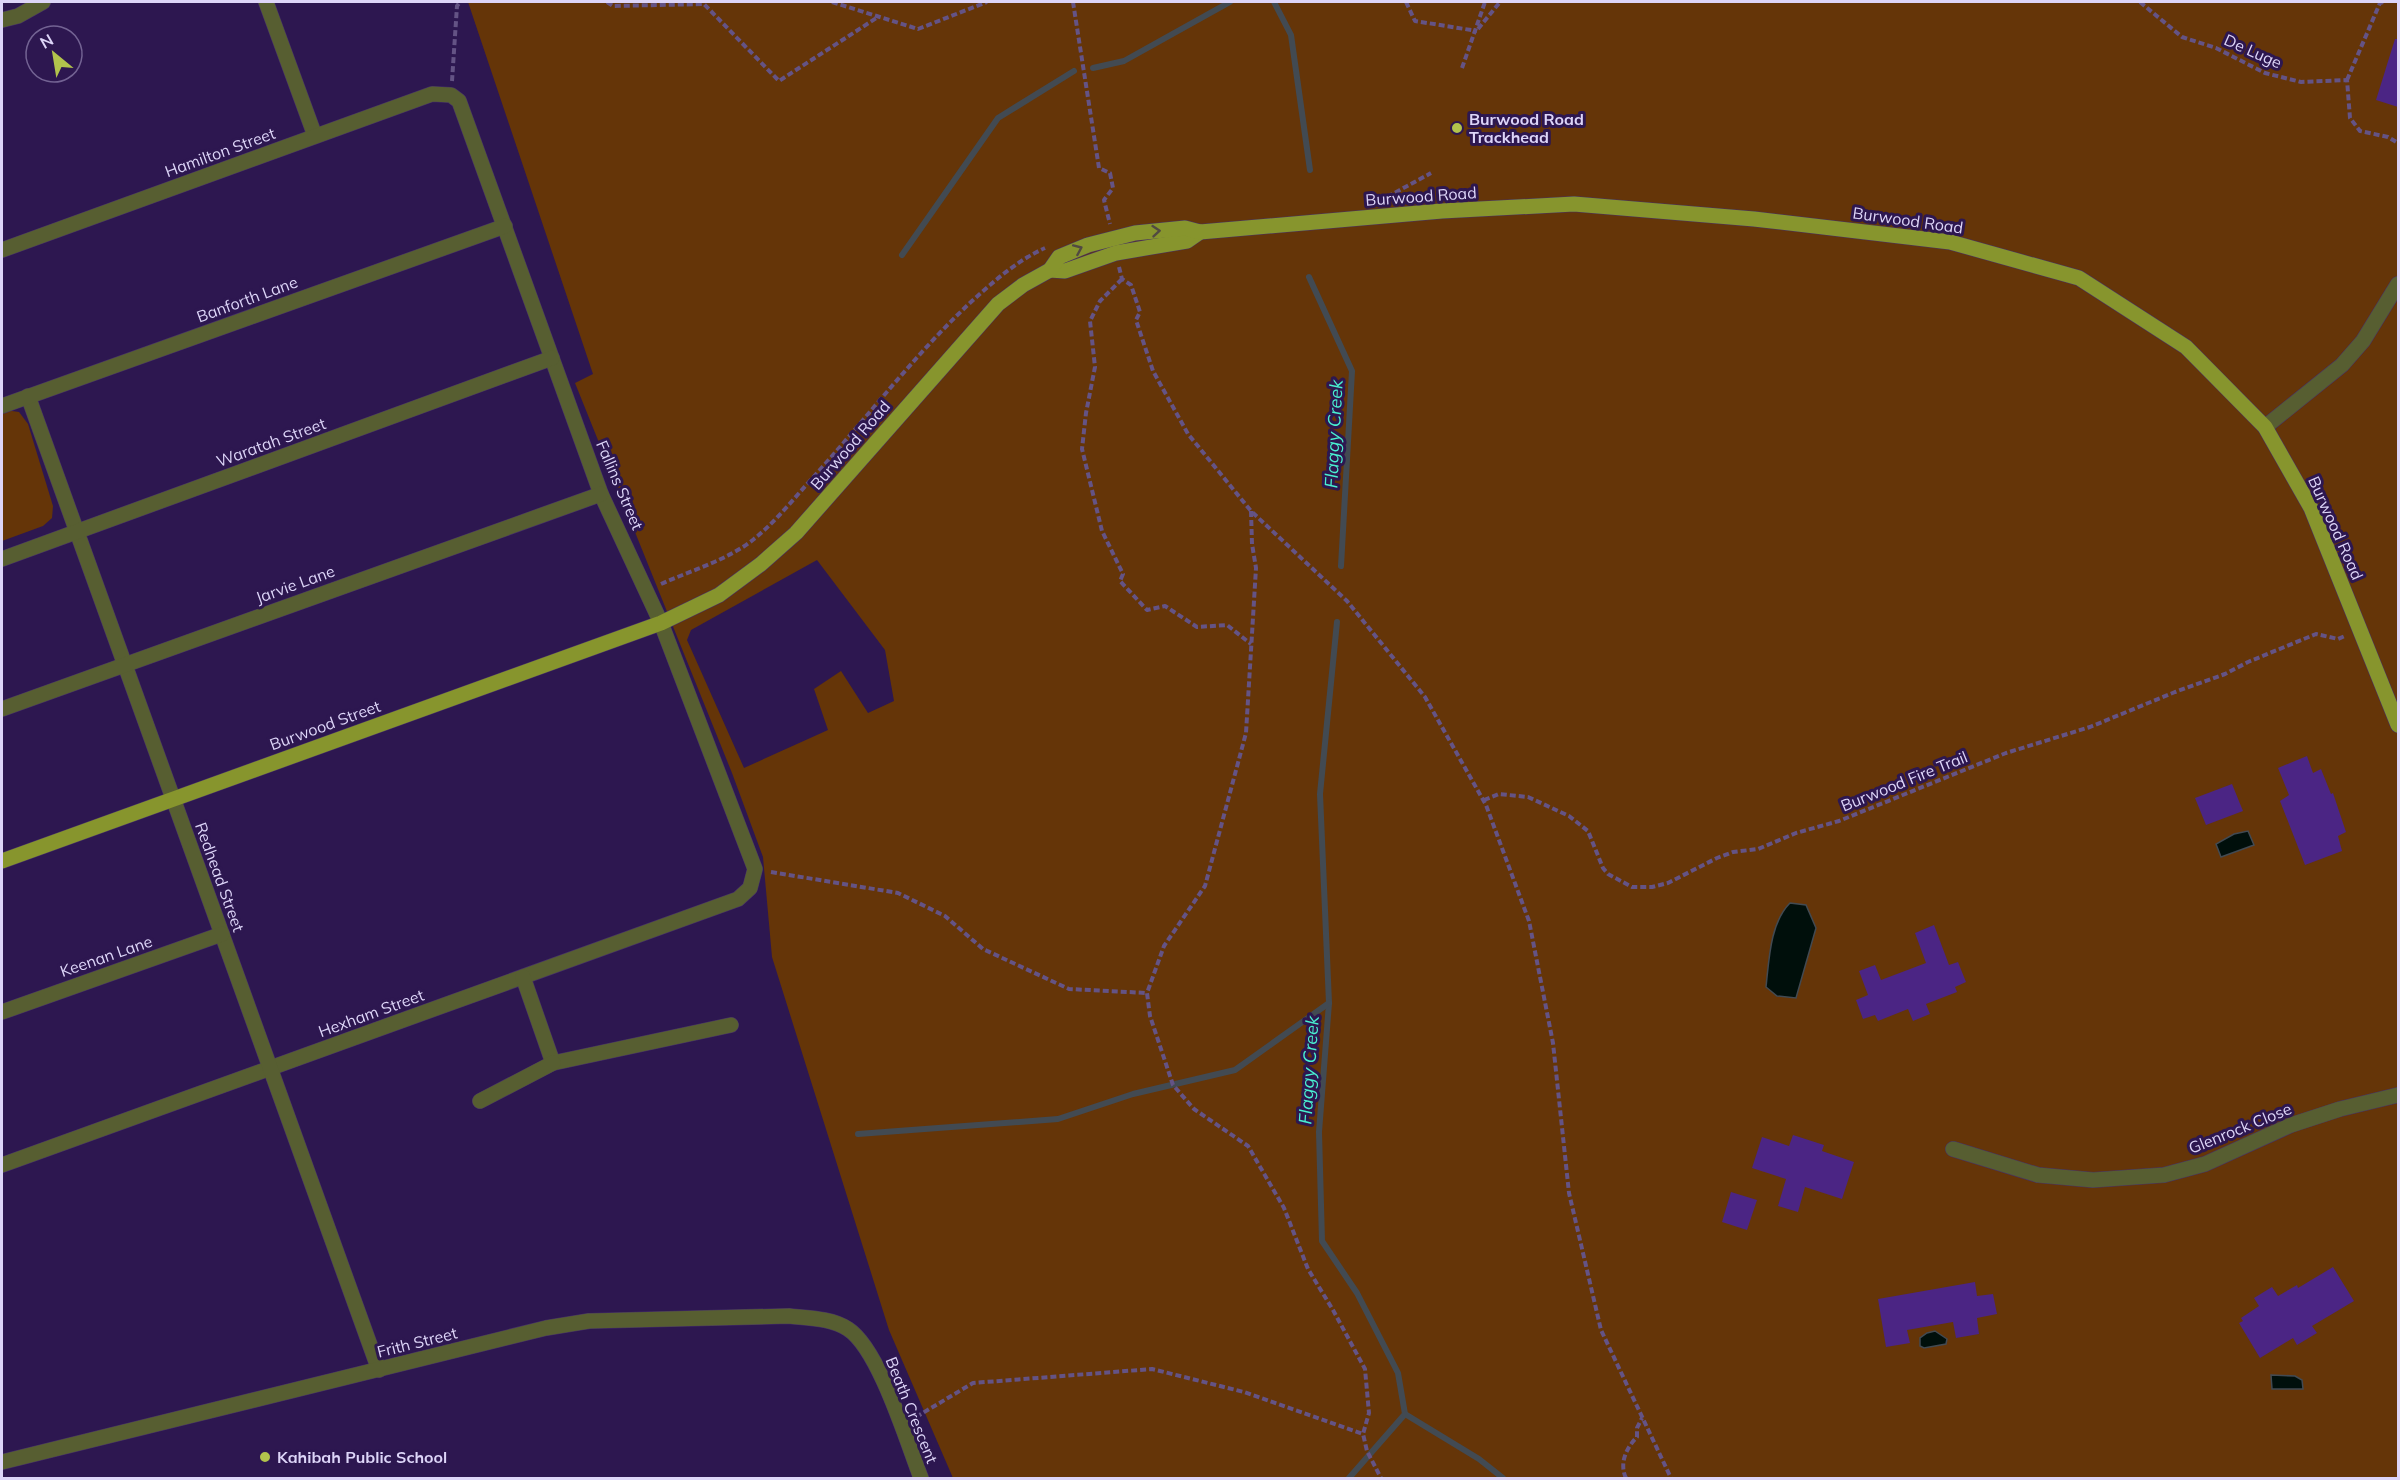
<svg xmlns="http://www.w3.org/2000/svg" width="2400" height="1480" font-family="Mulish,sans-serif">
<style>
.green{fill:#653508;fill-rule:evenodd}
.water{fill:#000f0b;stroke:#424a52;stroke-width:1.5}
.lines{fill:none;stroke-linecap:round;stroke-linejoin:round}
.stream{stroke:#424a52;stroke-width:6}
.building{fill:#4b2584}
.minor-casing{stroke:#463268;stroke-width:16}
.major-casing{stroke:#463268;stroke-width:16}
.path{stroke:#645385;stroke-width:4;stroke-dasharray:6 3;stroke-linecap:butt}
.minor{stroke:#575e31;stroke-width:15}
.major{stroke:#87952d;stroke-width:15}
.oneway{stroke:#514942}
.poi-dot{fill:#b2c34c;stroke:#2d1750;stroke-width:2}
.labels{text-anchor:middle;stroke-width:6;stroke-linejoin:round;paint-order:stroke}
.street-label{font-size:16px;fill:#ddd5f8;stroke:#2d1750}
.poi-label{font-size:16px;font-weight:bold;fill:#ddd5f8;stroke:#2d1750;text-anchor:start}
.water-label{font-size:18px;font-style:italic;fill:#49f1d1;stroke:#2d1750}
</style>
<rect width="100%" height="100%" fill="#2d1750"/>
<g class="green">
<path d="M468 2H2398V1478H953L889 1330 772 957 763 857 732 773 575 383 593 374ZM817 560 885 650 894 701 868 713 841 671 814 689 828 730 744 768 687 640 691 630Z"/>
<path d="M5 410 19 412 28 424 53 506 52 518 43 526 2 541V412Z"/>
</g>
<g class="water">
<path d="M2248 831 2254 845 2221 857 2216 844 2234 834Z"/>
<path d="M1790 903 1806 905 1816 928 1796 998 1777 996 1766 987C1769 960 1770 923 1790 903Z"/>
<path d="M1935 1331 1947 1339 1946 1344 1924 1348 1920 1346V1338L1927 1333Z"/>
<path d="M2271 1375 2295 1376 2302 1380 2303 1389H2272Z"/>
</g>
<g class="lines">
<g class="stream">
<path d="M1274 2 1291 35 1310 170"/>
<path d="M1093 68 1124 61 1230 2"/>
<path d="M902 255 998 118 1074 71"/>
<path d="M1309 277 1352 371 1341 566"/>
<path d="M1337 622 1320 794 1329 1003 1319 1132 1322 1241 1357 1293 1398 1373 1405 1414 1349 1478"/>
<path d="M858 1134 1058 1119 1133 1094 1235 1070 1329 1003"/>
<path d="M1405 1414 1479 1459 1503 1478"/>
</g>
</g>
<g class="building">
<path d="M2395 39H2398V107L2376 100Z"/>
<path d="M2307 756 2313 773 2321 769 2331 794 2333 793 2346 832 2338 836 2342 851 2305 865 2280 801 2289 795 2278 768Z"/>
<path d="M2232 784 2243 811 2206 825 2195 798Z"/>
<path d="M1934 925 1949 965 1958 962 1966 982 1955 987 1957 992 1926 1004 1930 1014 1913 1021 1908 1009 1878 1021 1875 1015 1863 1019 1856 1000 1868 995 1859 971 1875 965 1881 980 1926 963 1915 933Z"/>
<path d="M1793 1135 1824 1145 1822 1151 1854 1162 1842 1199 1805 1187 1798 1212 1778 1206 1786 1179 1752 1168 1762 1137 1789 1146Z"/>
<path d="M1731 1192 1757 1200 1747 1230 1722 1222Z"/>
<path d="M2333 1267 2354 1301 2312 1326 2317 1333 2297 1345 2293 1338 2260 1358 2239 1323 2243 1321 2241 1318 2259 1306 2254 1298 2272 1287 2278 1296 2297 1285 2298 1288Z"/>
<path d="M1975 1282 1977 1296 1993 1294 1997 1314 1977 1318 1979 1334 1956 1338 1953 1322 1907 1330 1910 1343 1886 1347 1878 1299Z"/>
</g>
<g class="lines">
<defs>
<g id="minor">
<path d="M266 2 315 136"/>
<path d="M2 20 18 16 43 2"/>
<path d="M2 250 432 94 451 95 459 101 601 494 661 623 755 869 750 888 738 899 2 1165"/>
<path d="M28 396 379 1370"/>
<path d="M2 406 505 226"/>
<path d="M2265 427 2342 365 2363 341 2398 284"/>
<path d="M2 559 552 358"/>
<path d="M2 709 601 494"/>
<path d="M523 977 553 1063 731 1025"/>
<path d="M2 1012 222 934"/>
<path d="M480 1101 553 1063"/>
<path d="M1953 1149 2038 1175 2093 1180 2164 1175 2205 1164 2291 1125 2340 1109 2398 1095"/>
<path d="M2 1462 546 1328 589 1321 789 1316C808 1318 832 1318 848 1329 879 1349 907 1442 921 1478"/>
</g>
<g id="major">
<path d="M1050 270 1065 271 1116 253 1187 241 1200 232"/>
<path d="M2 861 661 623 719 595 761 564 796 533 998 304 1023 285 1050 270 1059 257 1088 245 1135 233 1185 228 1200 232 1442 211 1574 204 1754 219 1950 242 2079 278 2186 347 2265 427 2311 508 2398 725"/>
</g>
</defs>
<use href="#minor" class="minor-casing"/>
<use href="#major" class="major-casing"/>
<g class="path">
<path d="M607 2 613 6 704 4 779 81 878 17"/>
<path d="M832 2 918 29 987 2"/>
<path d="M1073 2 1099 168 1110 173 1113 188 1104 200 1110 224"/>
<path d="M1406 2 1415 21 1477 31"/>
<path d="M2140 2 2182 37 2216 48 2265 73 2301 82 2347 80 2350 118 2360 131 2388 137 2398 143"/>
<path d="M1478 29 1500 2"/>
<path d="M1462 68 1485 2"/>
<path d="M2347 80 2380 3 2383 2"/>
<path d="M452 81 457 6 460 2"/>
<path d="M1369 198 1389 196 1431 173"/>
<path d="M1119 267 1122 279 1131 285 1140 312 1136 320 1153 371 1188 434 1251 511 1347 601 1425 697 1486 805 1529 921 1553 1043 1569 1193 1601 1330 1671 1478"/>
<path d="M1122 279 1100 301 1090 321 1095 367 1086 413 1082 449 1102 531 1123 574 1120 581 1147 610 1165 606 1197 627 1227 625 1251 644"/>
<path d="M1251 511 1252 544 1256 568 1246 733 1205 886 1164 946 1147 993 1150 1016 1173 1085 1194 1109 1248 1146 1284 1208 1308 1269 1333 1310 1365 1369 1369 1413 1363 1434 1367 1451 1381 1478"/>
<path d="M661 584C692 570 728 560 754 539 774 523 791 502 808 483 863 423 912 357 972 301 994 281 1018 260 1045 248"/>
<path d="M1484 800 1499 794 1528 797 1569 816 1588 831 1603 868 1608 874 1632 887H1652L1668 883 1717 858 1733 852 1758 849 1796 833 1839 821 2006 753 2090 727 2175 692 2225 674 2248 662 2316 634 2338 639 2345 636"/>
<path d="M771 872 898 893 945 916 983 949 1069 989 1147 993"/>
<path d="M916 1417 973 1383 1152 1369 1244 1392 1363 1434"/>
<path d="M1626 1478C1619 1464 1626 1448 1637 1437V1428L1642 1418"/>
</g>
<use href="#minor" class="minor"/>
<use href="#major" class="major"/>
</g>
<defs><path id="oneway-chevron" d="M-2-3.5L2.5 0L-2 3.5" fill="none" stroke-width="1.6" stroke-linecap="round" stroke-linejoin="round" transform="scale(1.5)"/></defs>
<g class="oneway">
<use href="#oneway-chevron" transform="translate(1156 231) rotate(-5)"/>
<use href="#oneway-chevron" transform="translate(1078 249) rotate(-24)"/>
</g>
<g class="poi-dot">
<circle cx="1457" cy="128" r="6"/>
<circle cx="265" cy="1457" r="6"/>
</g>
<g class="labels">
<g class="street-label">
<text transform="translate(2253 51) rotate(24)" y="6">De Luge</text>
<text transform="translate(220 152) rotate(-20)" y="6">Hamilton Street</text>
<text transform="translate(1421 196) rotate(-4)" y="6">Burwood Road</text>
<text transform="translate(1908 220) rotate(8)" y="6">Burwood Road</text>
<text transform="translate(247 299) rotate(-20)" y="6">Banforth Lane</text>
<text transform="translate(271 442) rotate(-20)" y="6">Waratah Street</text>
<text transform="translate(850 445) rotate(-49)" y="6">Burwood Road</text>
<text transform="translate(620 485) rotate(67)" y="6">Fallins Street</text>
<text transform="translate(2336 528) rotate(66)" y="6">Burwood Road</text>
<text transform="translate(295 584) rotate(-20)" y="6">Jarvie Lane</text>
<text transform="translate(325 725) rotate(-20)" y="6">Burwood Street</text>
<text transform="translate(1904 781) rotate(-22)" y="6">Burwood Fire Trail</text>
<text transform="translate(220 877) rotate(70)" y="6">Redhead Street</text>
<text transform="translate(106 956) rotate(-19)" y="6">Keenan Lane</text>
<text transform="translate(371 1013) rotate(-20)" y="6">Hexham Street</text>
<text transform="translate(2240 1128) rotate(-22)" y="6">Glenrock Close</text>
<text transform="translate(417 1342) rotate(-14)" y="6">Frith Street</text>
<text transform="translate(912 1410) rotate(68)" y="6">Beath Crescent</text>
</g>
<g class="poi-label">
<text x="1469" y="125">Burwood Road<tspan x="1469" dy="18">Trackhead</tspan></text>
<text x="277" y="1463">Kahibah Public School</text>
</g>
<g class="water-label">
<text transform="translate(1334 434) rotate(-87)" y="6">Flaggy Creek</text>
<text transform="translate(1309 1070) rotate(-86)" y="6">Flaggy Creek</text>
</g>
</g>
<rect width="2400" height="1480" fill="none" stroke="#ddd5f8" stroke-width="6"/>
<g transform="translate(54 54) rotate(330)"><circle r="28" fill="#2d1750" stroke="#736393" stroke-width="1.5"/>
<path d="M0-4.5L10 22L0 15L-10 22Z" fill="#b2c34c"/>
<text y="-9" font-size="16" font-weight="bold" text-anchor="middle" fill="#ddd5f8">N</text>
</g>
</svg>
